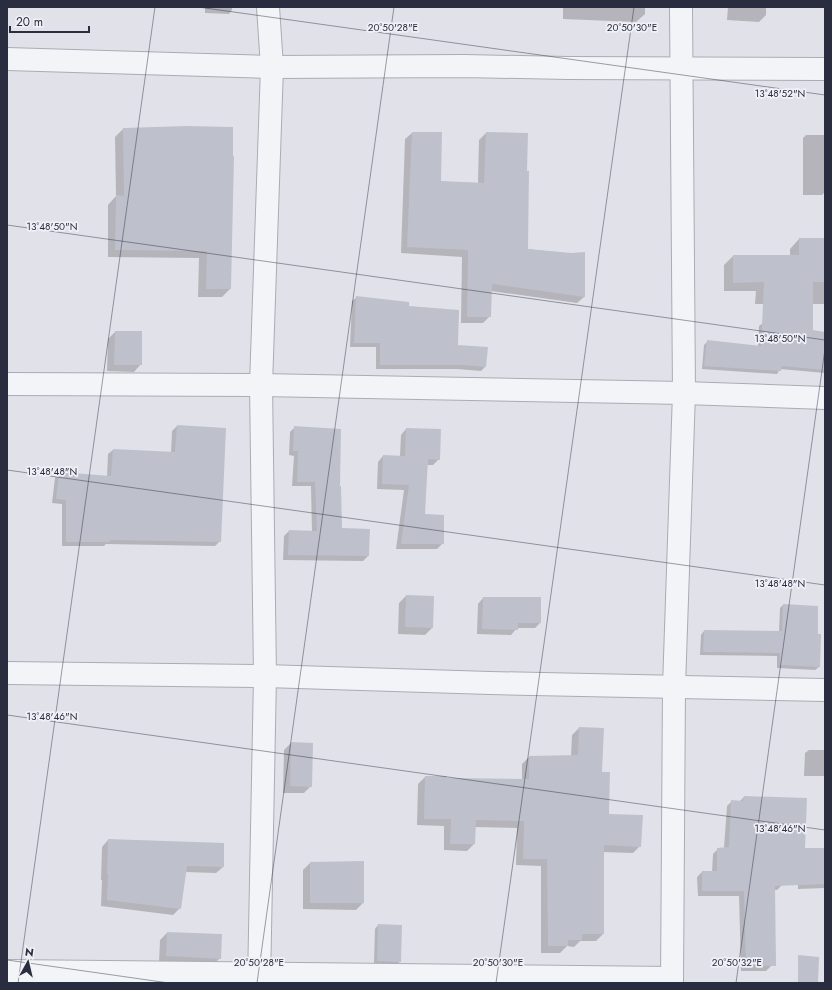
<svg xmlns="http://www.w3.org/2000/svg" width="832" height="990" font-family="Jost,sans-serif">
<style>
.shadow{fill:#0003}
.building{fill:#bec0cc}
.lines{fill:none;stroke-linecap:round;stroke-linejoin:round}
.minor-casing{stroke:#aaabb6;stroke-width:24}
.minor{stroke:#f3f4f7;stroke-width:22}
.ticks{fill:none;stroke:#2a2c40;stroke-width:1;stroke-opacity:0.45}
.ticks-label{font-size:10px;text-anchor:middle;fill:#2a2c40;stroke:#f0f1f6;stroke-width:3.5;stroke-linejoin:round;paint-order:stroke}
</style>
<rect width="100%" height="100%" fill="#e1e2e9"/>
<g class="shadow">
<path d="M205 7H232V10L229 14 205 13Z"/>
<path d="M563 7H645V14L636 22 563 19Z"/>
<path d="M728 7H766V15L759 22 727 20Z"/>
<path d="M232 128 230 289 222 297H198L199 258 108 257V205L116 196 115 137 123 129Z"/>
<path d="M412 133H441L440 182 478 183 479 140 486 133 527 249 571 254 584 297 577 303 491 291 490 316 483 323H461L462 257 401 253 405 139Z"/>
<path d="M806 135H825V192L822 195H803V138Z"/>
<path d="M799 239 825 256V304H755L756 291H724V265L733 256H790V249Z"/>
<path d="M357 297 408 307 485 367 481 371 457 369H376V347H350L352 301Z"/>
<path d="M763 323 825 339V373L780 369 777 374 702 369 704 345 708 341 758 347 759 326Z"/>
<path d="M115 332 141 364 134 372 107 371 108 339Z"/>
<path d="M177 426 220 541 215 546 106 544 104 546H62V504L52 503 55 478 59 473 107 477 108 454 113 450 171 453 172 431Z"/>
<path d="M295 427 339 487 341 529 368 556 363 561 283 560 284 536 289 531 312 532 311 486H292L294 456 289 455 290 432Z"/>
<path d="M406 429 439 459 433 465H426L424 515 443 543 437 549H396L404 490 377 489 378 462 383 456H400L401 435Z"/>
<path d="M406 596 433 597 432 628 425 635 398 634 399 603Z"/>
<path d="M483 598 540 623 535 628H517L511 635 477 634 478 604Z"/>
<path d="M783 605 817 634 819 667 815 670 777 668V656L700 655 701 635 704 631 779 632 780 608Z"/>
<path d="M579 728 601 773 608 815 640 846 633 853 603 852V934L596 941H580L574 947 567 946 560 953H541V866L516 865 517 828 475 827 474 844 467 851 444 850V826L417 825 418 784 425 777 446 779 522 780V764L529 757 571 756 572 735Z"/>
<path d="M291 743 311 786 304 793H283L284 750Z"/>
<path d="M809 750H825V776H804L805 753Z"/>
<path d="M744 797 804 849 825 848V888L798 889V880L782 885 777 890H774L771 966 766 971H741L739 896H698L697 877 702 872H712L713 854 718 849 724 848 727 806 732 801 739 802Z"/>
<path d="M108 840 223 867 216 873 185 872 180 908 173 915 101 906 102 880H101L102 847Z"/>
<path d="M310 863 363 903 356 910 303 909V870Z"/>
<path d="M378 925 400 961 397 965 374 964 375 929Z"/>
<path d="M167 933 220 958 213 965 159 963 160 940Z"/>
</g>
<g class="building">
<path d="M187 126 233 127V156H234L231 289H206L207 251 115 250 116 195 124 196 123 128Z"/>
<path d="M412 132H442L441 181 484 183 486 132 528 133 527 171H529L528 249 571 253 585 252V297L492 284 491 317H467L468 250 407 247Z"/>
<path d="M799 238H825V282H813V330L825 332V370L782 366 781 371 704 366 707 340 761 346 764 282 733 283V255H799Z"/>
<path d="M356 296 409 302V306L459 310 458 345 488 347 486 367 462 365H380V343H354Z"/>
<path d="M115 331H142V365H114Z"/>
<path d="M177 425 226 428 221 542 110 540V542H66V500L56 499 59 472 111 476 113 449 175 452Z"/>
<path d="M294 426 341 429 340 486H341L342 528 370 529 369 556 288 555 289 530 317 531 315 482H297L298 451H293Z"/>
<path d="M406 428 441 429 440 460 428 459 425 514 444 515V544H401L409 485 382 484 383 455 405 456Z"/>
<path d="M406 595 434 596 433 628 405 627Z"/>
<path d="M483 597H541V623H518V630L482 629Z"/>
<path d="M783 604 818 606V634H821L820 667 780 665V653L703 652 704 630 782 631Z"/>
<path d="M579 727 604 728 602 772H610L609 814 643 815 641 847 604 845V934H582V940H568V946H548L547 859H523L524 821 476 820 475 844H450L451 819H424L425 776H446L447 778 529 779V756L578 755Z"/>
<path d="M291 742 313 743 312 787 290 786Z"/>
<path d="M744 796 807 798 805 848H825V884L775 886 776 966 746 965 744 891H702V871H717V848L729 847 731 800 743 801Z"/>
<path d="M108 839 224 843V867L187 866 181 909 107 900 108 874H107Z"/>
<path d="M364 861V903H310V862Z"/>
<path d="M378 924 402 925 401 962 377 961Z"/>
<path d="M167 932 222 934 221 959 166 956Z"/>
<path d="M798 955 819 957 818 983H798Z"/>
</g>
<g class="lines">
<defs>
<g id="minor">
<path d="M7 59 272 67 464 66 568 68 825 69"/>
<path d="M7 384 261 385 684 393 825 398"/>
<path d="M7 673 265 676 490 683 825 690"/>
<path d="M7 971 672 978"/>
<path d="M259 983 265 676 261 385 272 67 268 7"/>
<path d="M672 983 674 687 684 393 681 7"/>
</g>
</defs>
<use href="#minor" class="minor-casing"/>
<use href="#minor" class="minor"/>
</g>
<path class="ticks" d="M198 7 825 95M7 225 825 340M7 470 825 585M7 715 825 830M7 960 169 983M18 983 155 7M257 983 394 7M496 983 634 7M736 983 825 349"/>
<g class="ticks-label">
<text x="393" y="31">20°50'28"E</text>
<text x="632" y="31">20°50'30"E</text>
<text x="780" y="97">13°48'52"N</text>
<text x="52" y="230">13°48'50"N</text>
<text x="780" y="342">13°48'50"N</text>
<text x="52" y="475">13°48'48"N</text>
<text x="780" y="587">13°48'48"N</text>
<text x="52" y="720">13°48'46"N</text>
<text x="780" y="832">13°48'46"N</text>
<text x="259" y="966">20°50'28"E</text>
<text x="498" y="966">20°50'30"E</text>
<text x="737" y="966">20°50'32"E</text>
</g>
<rect width="832" height="990" fill="none" stroke="#2a2c40" stroke-width="16"/>
<g transform="translate(28 962) rotate(8)" stroke="#f0f1f6" stroke-width="3" paint-order="stroke">
<path d="M0-3L7 15L0 10L-7 15Z" fill="#2a2c40"/>
<text y="-6" font-size="11" font-weight="bold" text-anchor="middle" fill="#2a2c40">N</text>
</g>
<path d="M10 26v6h79v-6" fill="none" stroke="#2a2c40" stroke-width="2"/>
<text x="16" y="26" font-size="12" fill="#2a2c40" stroke="#f0f1f6" stroke-width="3" paint-order="stroke">20 m</text>
</svg>
